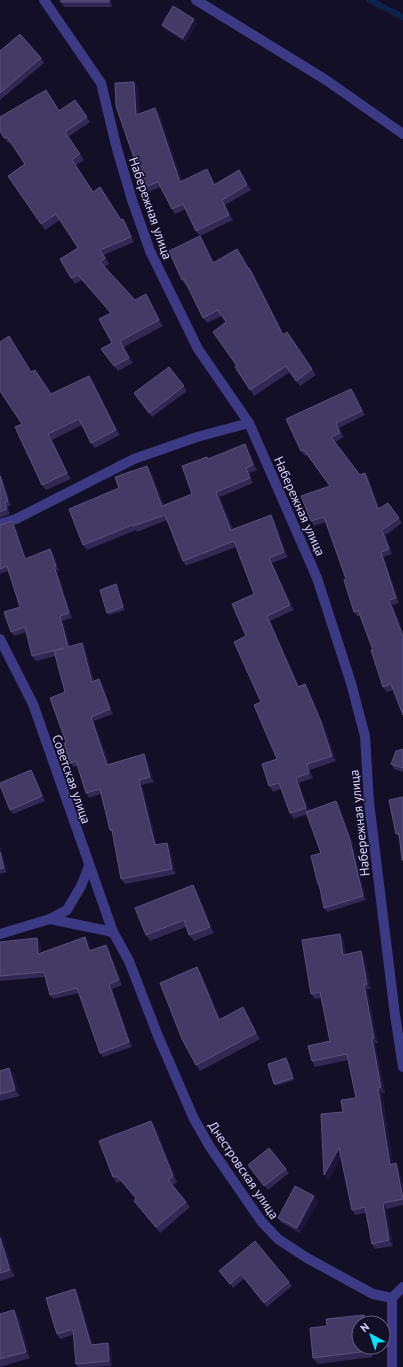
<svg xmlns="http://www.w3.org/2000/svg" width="403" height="1367" font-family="'PT Sans',sans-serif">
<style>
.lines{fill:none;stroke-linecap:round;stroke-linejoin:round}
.stream{stroke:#0c2248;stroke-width:6}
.lane{stroke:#3d3a85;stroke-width:10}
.street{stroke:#3d3a85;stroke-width:10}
.wall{fill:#312854}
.shaded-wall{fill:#1d163a}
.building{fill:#433a66;stroke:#5a527e}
.labels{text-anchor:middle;stroke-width:3;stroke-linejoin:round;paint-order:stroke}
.street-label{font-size:13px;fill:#d9d4ff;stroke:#130f26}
</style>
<rect width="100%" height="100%" fill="#130f26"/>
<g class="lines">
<path class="stream" d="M369 0 403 17"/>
<path class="lane" d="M196 0 326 80 403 134"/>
<g class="street">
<path d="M44 0 101 83 117 149 132 200 150 251 198 349 249 423 317 578 351 683 365 736 369 802 395 1015 403 1067"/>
<path d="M0 524 16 519 134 459 197 437 249 423"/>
<path d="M0 639 33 704 113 932 129 961 158 1036 194 1119 210 1147 261 1221 278 1239 307 1258 373 1294 392 1298"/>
<path d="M50 919 67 910 81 886 89 866"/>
<path d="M0 934 50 919 113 932"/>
<path d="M392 1298 403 1287"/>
<path d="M392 1367V1298"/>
</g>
</g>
<g class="wall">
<path d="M112 0V7H64L61 2Z"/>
<path d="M194 19 197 24 186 42 165 29 162 25Z"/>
<path d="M0 51 41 58 44 63 0 100Z"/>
<path d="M138 87 139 114 159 113 182 181 210 174 215 184 243 175 251 190 225 205 233 220 200 236 196 231 186 209 175 214 172 209 161 187 148 192 144 187 116 106Z"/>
<path d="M50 95 59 111 75 100 90 122 68 137 84 160 75 166 93 192 104 193 121 220 123 219 127 224 134 242 104 255 109 264 104 267 135 300 146 294 149 300 163 326 124 347 133 363 118 371 101 349 112 343 111 313 82 280 75 284 71 278 78 248 60 220 45 230 8 176 25 164 10 142 8 143 4 138Z"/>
<path d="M200 236 204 242 214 262 241 254 249 268 253 273 284 335 287 332 316 375 300 386 290 372 254 396 235 367 237 366 226 322 222 316 207 323 203 318 187 285 186 286 182 280Z"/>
<path d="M9 336 31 372 52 394 93 381 120 435 95 448 91 443 82 425 52 440 71 479 46 490 42 485 22 424Z"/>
<path d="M169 367 187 391 152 417 134 393Z"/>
<path d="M355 393 365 415 339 428 344 437 335 442 360 475 368 478 380 509 388 503 402 523 386 535 392 554 384 557 399 603 393 605V690L387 692 383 687 373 650 360 616H357L354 612 346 579 326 522 314 526 311 521 330 486 307 455 305 456 301 451Z"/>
<path d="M248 449 257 470 249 473 253 483 220 497 233 529 271 515 274 520 288 557 272 563 294 610 270 621 299 686 305 684 308 689 325 728 336 761 310 770 313 778 299 783 309 811 339 805 353 844 366 900 327 912 324 908 320 888 318 884 321 853 307 814 294 819 290 813 281 789 273 792 269 786 277 759 261 702 246 636 254 594 236 547 186 566 183 561 167 520 137 532 136 530 87 550 83 545 119 488 151 471 164 505 192 494 208 459Z"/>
<path d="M0 472 11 505 8 507 10 514 0 518Z"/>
<path d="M0 525 15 526 26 558 54 554 59 570 57 571 72 618 63 621 70 647 82 643 85 648 94 681 99 679 102 684 113 714 94 721 109 764 144 754 147 759 154 782 142 785 157 845 167 843 170 847 176 874 125 884 121 879 113 834 110 830 101 794 89 798 86 793 78 766 74 767 70 763 66 742 65 692 56 656 36 661 32 656 27 632 14 636 11 632 20 607 8 571 0 574Z"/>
<path d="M118 587 125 610 109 615 107 613Z"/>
<path d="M403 749V772L394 769 391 764Z"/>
<path d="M31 770 34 774 45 801 13 814 10 810Z"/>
<path d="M403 797V861L402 860 399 838 396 834Z"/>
<path d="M0 846 7 872 0 874Z"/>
<path d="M193 885 197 891 214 933 194 941 189 935 186 927 150 941 146 935Z"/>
<path d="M340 934 343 939 346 954 365 957 371 989H367L378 1043H375L385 1093H382L393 1164 396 1163 399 1169 403 1187V1205L387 1209 393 1246 375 1249 372 1244 366 1213 355 1215 352 1210 341 1156 328 1181 343 1112 356 1098 348 1060 315 1067 312 1061 330 1041 321 998 315 999 311 994Z"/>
<path d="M85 937 88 942 91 950H109L122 985 112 989 132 1047 103 1057 100 1053 79 993 53 999 50 995 45 977 0 981V942L37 938 40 943 41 953Z"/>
<path d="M197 967 201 973 220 1019 246 1013 260 1039 200 1071 196 1065Z"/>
<path d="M288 1061 294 1080 276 1086 274 1084Z"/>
<path d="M9 1068 14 1074 20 1096 0 1101V1071Z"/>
<path d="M155 1126 177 1182 173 1185 190 1207 160 1233 134 1201 136 1199 121 1181 117 1183 113 1177Z"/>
<path d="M248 1165 286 1169 289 1173 268 1190Z"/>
<path d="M318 1201 300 1233 281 1222 278 1218Z"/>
<path d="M0 1234 2 1237 15 1276 0 1281Z"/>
<path d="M219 1271 289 1282 292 1286 267 1307 244 1279 233 1288Z"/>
<path d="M78 1294 93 1345 108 1343 111 1348 112 1366 99 1367H78L76 1364 73 1335 60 1339 57 1334Z"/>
<path d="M14 1310 19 1317 30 1358 0 1367V1314Z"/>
<path d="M364 1315 369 1321V1323H359L372 1347 373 1357 318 1364 313 1358 327 1326Z"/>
</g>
<g class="shaded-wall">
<path d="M109 0H112V7L109 2Z"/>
<path d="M194 19 197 24 186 42 183 38Z"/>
<path d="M134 82 138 87 140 120 136 115Z"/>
<path d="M155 108 159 113 184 187 180 182Z"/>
<path d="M207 169 210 174 218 190 214 185Z"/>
<path d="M239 170 243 175 251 190 247 185Z"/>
<path d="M222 200 225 205 233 220 229 215Z"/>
<path d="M123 219 127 224 134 242 131 237Z"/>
<path d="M200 236 204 242 217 268 213 263Z"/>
<path d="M237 249 241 254 252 274 248 268Z"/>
<path d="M249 268 253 273 287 341 283 335Z"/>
<path d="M146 294 149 300 163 326 159 320Z"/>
<path d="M120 341 124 347 133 363 129 358Z"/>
<path d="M89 376 93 381 120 435 116 430Z"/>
<path d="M351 389 355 393 365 415 362 411Z"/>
<path d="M336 423 339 428 344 437 340 433Z"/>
<path d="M48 434 52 440 71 479 67 473Z"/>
<path d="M245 444 248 449 257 470 253 465Z"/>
<path d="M147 466 151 471 166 511 162 506Z"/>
<path d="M246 468 249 473 253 483 250 478Z"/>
<path d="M0 472V473L11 505 8 501 0 476Z"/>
<path d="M365 473 368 478 382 514 378 509Z"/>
<path d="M216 492 220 497 235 535 231 530Z"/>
<path d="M5 502 8 507 10 514 7 509Z"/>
<path d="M271 515 274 520 288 557 284 552Z"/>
<path d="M12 521 15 526 28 563 25 559Z"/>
<path d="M382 530 386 535 392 554 389 549Z"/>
<path d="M50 549 54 554 59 570 56 566Z"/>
<path d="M381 552 384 557 399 603 396 598Z"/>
<path d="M269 558 272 563 294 610 290 605Z"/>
<path d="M54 566 57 571 72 618 69 613Z"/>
<path d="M116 584 118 587 125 610 123 607Z"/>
<path d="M389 600 393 605 403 632V636Z"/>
<path d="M60 616 63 621 71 652 68 647Z"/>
<path d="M267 616 270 621 302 692 298 687Z"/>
<path d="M82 643 85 648 95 687 92 682Z"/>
<path d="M99 679 102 684 113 714 110 709Z"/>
<path d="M305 684 308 689 325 728 336 761 332 756Z"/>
<path d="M91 717 94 721 110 770 107 765Z"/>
<path d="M144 754 147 759 154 782 150 777Z"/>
<path d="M307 764 310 770 313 778 309 773Z"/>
<path d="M31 770 34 774 45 801 42 796Z"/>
<path d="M296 778 299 783 310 813 306 808Z"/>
<path d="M139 780 142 785 158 850 155 845Z"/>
<path d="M336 801 339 805 353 844 366 900 363 896Z"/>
<path d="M167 843 170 847 176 874 172 869Z"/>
<path d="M0 846V847L7 872 4 868 0 852Z"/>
<path d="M193 885 197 891 214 933 210 927Z"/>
<path d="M340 934 343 939 347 960 343 955Z"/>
<path d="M85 937 88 942 92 956 89 951Z"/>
<path d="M37 938 40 943 42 959 38 954Z"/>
<path d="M106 945 109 950 122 985 119 980Z"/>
<path d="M361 951 365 957 371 989 367 984Z"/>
<path d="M197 967 201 973 223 1025 219 1020Z"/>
<path d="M109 984 112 989 132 1047 129 1042Z"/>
<path d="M364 984 367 989 378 1043 374 1038Z"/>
<path d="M243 1007 246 1013 260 1039 256 1033Z"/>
<path d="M372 1038 375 1043 385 1093 381 1087Z"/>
<path d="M286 1058 288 1061 294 1080 293 1078Z"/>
<path d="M9 1068 14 1074 20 1096 15 1090Z"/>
<path d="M378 1088 382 1093 394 1170 390 1165Z"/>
<path d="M151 1121 155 1126 177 1182 173 1176Z"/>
<path d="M339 1148 343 1153 328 1181 324 1175Z"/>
<path d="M396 1163 399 1169 403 1187V1200Z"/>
<path d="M314 1196 318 1201 300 1233 297 1228Z"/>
<path d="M383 1203 387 1209 393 1246 389 1240Z"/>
<path d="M0 1234 2 1237 15 1276 10 1270 0 1238Z"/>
<path d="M75 1289 78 1294 95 1349 91 1345Z"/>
<path d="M14 1310 19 1317 30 1358 26 1352Z"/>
<path d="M364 1315 369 1321V1323H365Z"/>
<path d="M108 1343 111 1348 112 1366 109 1361Z"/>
<path d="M368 1347H372L373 1357 369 1351Z"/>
</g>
<g class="building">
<rect x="61" y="0" width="48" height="2"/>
<path d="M173 6 194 19 183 38 162 25Z"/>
<path d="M20 34 41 58 0 93V51Z"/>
<path d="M134 82 136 115 155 108 180 182 207 169 214 185 239 170 247 185 222 200 229 215 196 231 183 204 172 209 158 182 144 187 116 106 115 83Z"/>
<path d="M46 90 59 111 75 100 87 117 65 132 80 154 72 160 93 192 100 187 121 220 123 219 131 237 100 250 105 258 100 262 135 300 146 294 159 320 120 341 129 358 114 366 101 349 112 343 99 319 111 313 78 275 71 278 60 259 78 248 56 214 41 224 8 176 25 164 7 137 4 138 0 131V117Z"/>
<path d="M200 236 213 263 237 249 248 268H249L283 335 287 332 312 369 296 381 286 366 250 390 235 367 237 366 213 332 226 322 218 310 203 318 184 279 182 280 169 251Z"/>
<path d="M9 336 31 372 35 370 51 394 89 376 116 430 91 443 79 419 48 434 67 473 42 485 15 427 22 424 0 391V342Z"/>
<path d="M169 367 184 386 149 413 134 393Z"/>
<path d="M351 389 362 411 336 423 340 433 331 437 360 475 365 473 378 509 388 503 399 518 382 530 389 549 381 552 396 598 389 600 403 636V715L391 684 383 687 371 650H373L358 610 354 612 344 580 346 579 324 517 311 521 301 496 330 486 304 450 301 451 286 419Z"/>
<path d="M245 444 253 465 246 468 250 478 216 492 231 530 271 515 284 552 269 558 290 605 267 616 298 687 305 684 321 722 332 756 307 764 309 773 296 778 306 808 290 813 279 783 269 786 262 764 277 759 254 705 261 702 234 642 246 636 232 604 254 594 234 541 183 561 165 515 133 526 132 525 83 545 69 509 119 488 115 477 147 466 162 506 192 494 182 466 207 457 208 459Z"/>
<path d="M0 476 8 501 5 502 7 509 0 512Z"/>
<path d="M12 521 25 559 50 549 56 566H54L69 613 60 616 68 647 82 643 92 682 99 679 110 709 91 717 107 765 144 754 150 777 139 780 155 845 167 843 172 869 121 879 112 830H110L100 789 86 793 76 761 70 763 64 743 66 742 50 698 65 692 54 651 64 648 32 656 25 627 11 632 4 612 20 607 7 566 0 569V525Z"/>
<path d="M116 584 123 607 107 613 100 590Z"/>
<path d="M403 749V768L391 764 396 751Z"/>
<path d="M31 770 42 796 10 810 0 785V783Z"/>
<path d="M403 797V860H402L399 833 396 834 389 800Z"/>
<path d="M336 801 350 840 363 896 324 908 319 884H318L311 856 321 853 306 812Z"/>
<path d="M0 852 4 868 0 869Z"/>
<path d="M193 885 210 927 189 935 184 920 146 935 135 908Z"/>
<path d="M340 934 343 955 361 951 367 984H364L374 1038H372L381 1087 378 1088 390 1165 396 1163 403 1199 383 1203 389 1240 372 1244 365 1207 352 1210 339 1148 324 1175 321 1114 343 1112 341 1100 356 1098 347 1054 312 1061 308 1046 330 1041 320 992 311 994 302 940Z"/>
<path d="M85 937 89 951 106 945 119 980 109 984 129 1042 100 1053 77 988 50 995 44 972 0 976V942L37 938 38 954Z"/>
<path d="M197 967 219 1020 243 1007 256 1033 196 1065 182 1039 160 983Z"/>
<path d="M286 1058 293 1078 274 1084 268 1064Z"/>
<path d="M9 1068 15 1090 0 1094V1071Z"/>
<path d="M151 1121 173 1176 168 1180 186 1202 156 1227 134 1201 136 1198 117 1176 113 1177 99 1141Z"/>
<path d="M269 1148 286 1169 264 1186 248 1165Z"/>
<path d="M295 1186 314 1196 297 1228 278 1218Z"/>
<path d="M0 1238 10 1270 0 1273Z"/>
<path d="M255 1241 289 1282 264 1303 241 1274 230 1284 219 1271Z"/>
<path d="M75 1289 91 1345 108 1343 109 1361 76 1364 73 1329 57 1334 46 1298Z"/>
<path d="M14 1310 26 1352 0 1359V1314Z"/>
<path d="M364 1315 365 1323H359V1347H368L369 1351 313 1358 310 1328 327 1326 326 1319Z"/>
</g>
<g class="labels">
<g class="street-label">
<text transform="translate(151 208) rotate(71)" y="5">Набережная улица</text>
<text transform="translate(300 506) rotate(66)" y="5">Набережная улица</text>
<text transform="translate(72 779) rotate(71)" y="5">Советская улица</text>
<text transform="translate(359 823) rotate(-96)" y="5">Набережная улица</text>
<text transform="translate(244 1170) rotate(56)" y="5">Днестровская улица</text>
</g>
</g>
<g transform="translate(371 1335) rotate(320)"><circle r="19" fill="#130f26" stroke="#625e7d"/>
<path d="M0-3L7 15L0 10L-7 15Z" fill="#00e5ff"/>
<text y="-6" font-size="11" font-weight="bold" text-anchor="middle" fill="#d9d4ff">N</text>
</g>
</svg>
